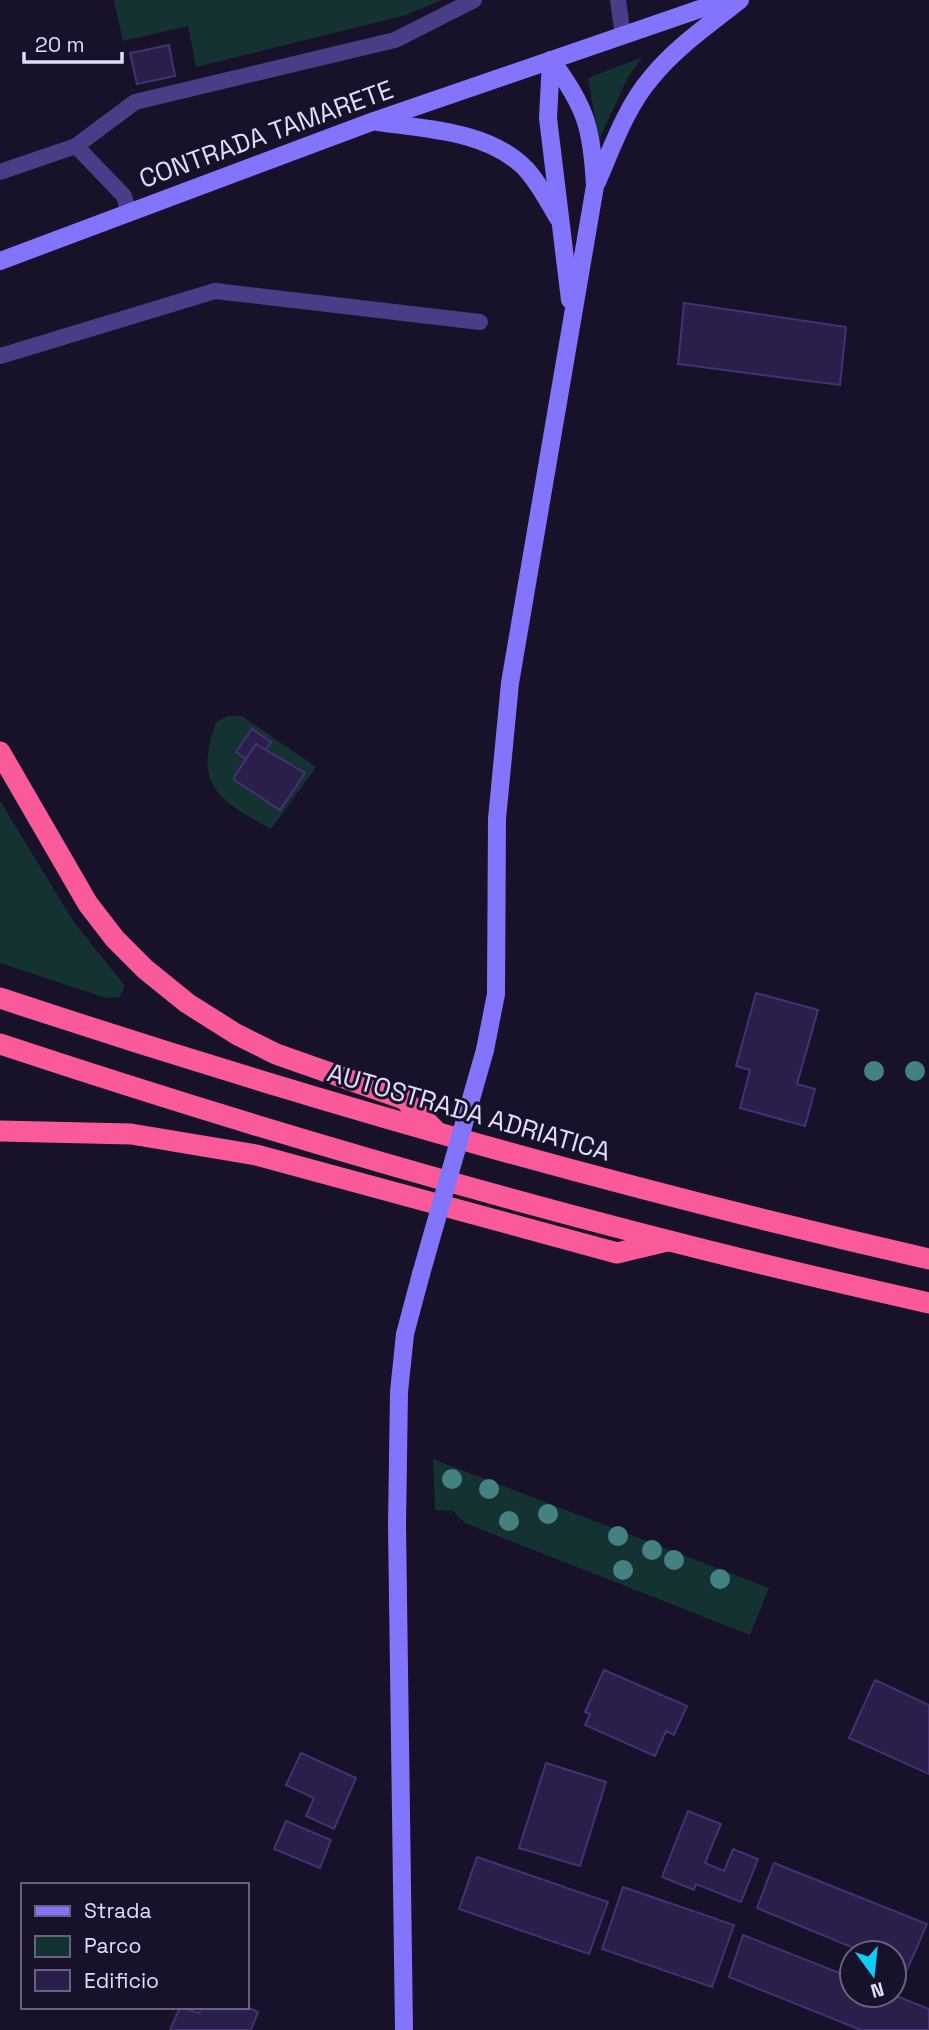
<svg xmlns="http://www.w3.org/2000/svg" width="929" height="2030" font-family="'Space Grotesk',sans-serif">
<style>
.green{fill:#153233}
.building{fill:#2a1e4a;stroke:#443175;stroke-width:2}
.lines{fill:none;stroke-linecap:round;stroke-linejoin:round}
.lane{stroke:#473e87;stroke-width:16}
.secondary{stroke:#8375fb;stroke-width:18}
.highway{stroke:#fa5a9a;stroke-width:21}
.secondary-bridge{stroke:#8375fb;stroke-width:18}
.tree{fill:#448181}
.labels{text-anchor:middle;stroke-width:6;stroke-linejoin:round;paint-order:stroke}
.street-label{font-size:26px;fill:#e2dbfe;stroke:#171129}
</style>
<rect width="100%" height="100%" fill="#171129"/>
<g class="green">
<path d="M114 0H442L406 15 196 67 188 26 123 41Z"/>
<path d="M643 57 628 77 599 140 588 78Z"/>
<path d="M228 716H242L316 767 271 829C219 800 193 787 216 722Z"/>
<path d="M0 801 74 922 125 986 120 997 106 998 0 963Z"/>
<path d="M433 1459 769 1588 750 1635 465 1523 453 1511 435 1510Z"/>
</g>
<g class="building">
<path d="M169 45 175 76 137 84 130 53Z"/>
<path d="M684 303 846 327 840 385 678 364Z"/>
<path d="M252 729 271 742 265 750 256 744 246 759 236 752Z"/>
<path d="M256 744 305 773 280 810 233 779Z"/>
<path d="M756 993 818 1010 797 1084 815 1089 805 1126 740 1108 750 1070 736 1066Z"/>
<path d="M604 1670 687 1706 674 1735 666 1731 655 1756 585 1725 590 1714 585 1712Z"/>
<path d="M875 1680 929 1705V1774L849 1738Z"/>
<path d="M301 1753 356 1778 334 1829 306 1816 314 1798 286 1785Z"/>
<path d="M546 1763 606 1782 580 1866 519 1848Z"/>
<path d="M688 1811 721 1824 705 1863 724 1871 733 1849 758 1859 741 1902 696 1884 694 1890 662 1877Z"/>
<path d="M286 1821 331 1840 320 1868 274 1849Z"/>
<path d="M477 1857 608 1902 589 1954 459 1909Z"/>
<path d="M774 1863 927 1924 907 1970 894 1965V1953H866L757 1908Z"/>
<path d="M623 1887 734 1925 712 1987 602 1949Z"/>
<path d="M743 1935 852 1978V1995H894L929 2009V2030H861L729 1977Z"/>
<path d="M180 2007 199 2013 202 2007H247L258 2012 251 2030H170Z"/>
</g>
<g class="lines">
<g class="lane">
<path d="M618 0 623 36"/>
<path d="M76 146 135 102 395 40 474 0"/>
<path d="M0 172 76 146 124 196 129 213"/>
<path d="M0 356 215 291 480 322"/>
</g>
<g class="secondary">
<path d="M551 60 548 118 570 300"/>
<path d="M378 122C427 129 488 131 525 168 539 183 548 201 558 218"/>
<path d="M597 182C612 148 626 107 651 78 676 47 710 24 740 0"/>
<path d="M0 261 374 121 726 0"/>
<path d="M485 1050 496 994 497 819 510 683 595 186C592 128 586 107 551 60"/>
<path d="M404 2030 397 1525 399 1392 405 1334 421 1274"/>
</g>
<g class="highway">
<path d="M0 752 88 904 115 939 145 969 187 1003 236 1034 276 1054 404 1099 437 1132"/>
<path d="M0 998C305 1099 615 1187 929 1259"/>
<path d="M0 1044C305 1145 615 1233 929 1303"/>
<path d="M0 1131 131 1134 256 1155 617 1253 667 1241"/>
</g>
<path class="secondary-bridge" d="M421 1274 485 1050"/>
</g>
<g class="tree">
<circle cx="874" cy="1071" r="10"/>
<circle cx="915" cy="1071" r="10"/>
<circle cx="452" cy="1479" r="10"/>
<circle cx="489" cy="1489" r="10"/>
<circle cx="548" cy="1514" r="10"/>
<circle cx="509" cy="1521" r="10"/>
<circle cx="618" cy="1536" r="10"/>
<circle cx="652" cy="1550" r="10"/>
<circle cx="674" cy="1560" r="10"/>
<circle cx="623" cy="1570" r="10"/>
<circle cx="720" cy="1579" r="10"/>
</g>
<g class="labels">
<g class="street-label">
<text transform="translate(266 134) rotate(-20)" y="9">CONTRADA TAMARETE</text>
<text transform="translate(469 1112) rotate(16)" y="9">AUTOSTRADA ADRIATICA</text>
</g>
</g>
<rect x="21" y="1883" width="228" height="126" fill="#171129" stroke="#68627e" stroke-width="2"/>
<rect x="35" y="1906" width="35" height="10" fill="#8375fb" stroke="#68627e" stroke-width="2"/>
<text x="84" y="1918" font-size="21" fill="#e2dbfe">Strada</text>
<rect x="35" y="1936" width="35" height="21" fill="#153233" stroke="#68627e" stroke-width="2"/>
<text x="84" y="1953" font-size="21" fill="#e2dbfe">Parco</text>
<rect x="35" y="1970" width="35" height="21" fill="#2a1e4a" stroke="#68627e" stroke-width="2"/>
<text x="84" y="1988" font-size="21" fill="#e2dbfe">Edificio</text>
<g transform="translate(873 1974) rotate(165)"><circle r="33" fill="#171129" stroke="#68627e" stroke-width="2"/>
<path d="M0-5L12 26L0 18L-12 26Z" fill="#0ecdf7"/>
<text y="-10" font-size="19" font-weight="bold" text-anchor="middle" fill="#e2dbfe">N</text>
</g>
<path d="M24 52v10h98v-10" fill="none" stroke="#e2dbfe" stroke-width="3.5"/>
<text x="35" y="52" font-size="21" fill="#e2dbfe" stroke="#171129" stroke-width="5" paint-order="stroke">20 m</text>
</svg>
